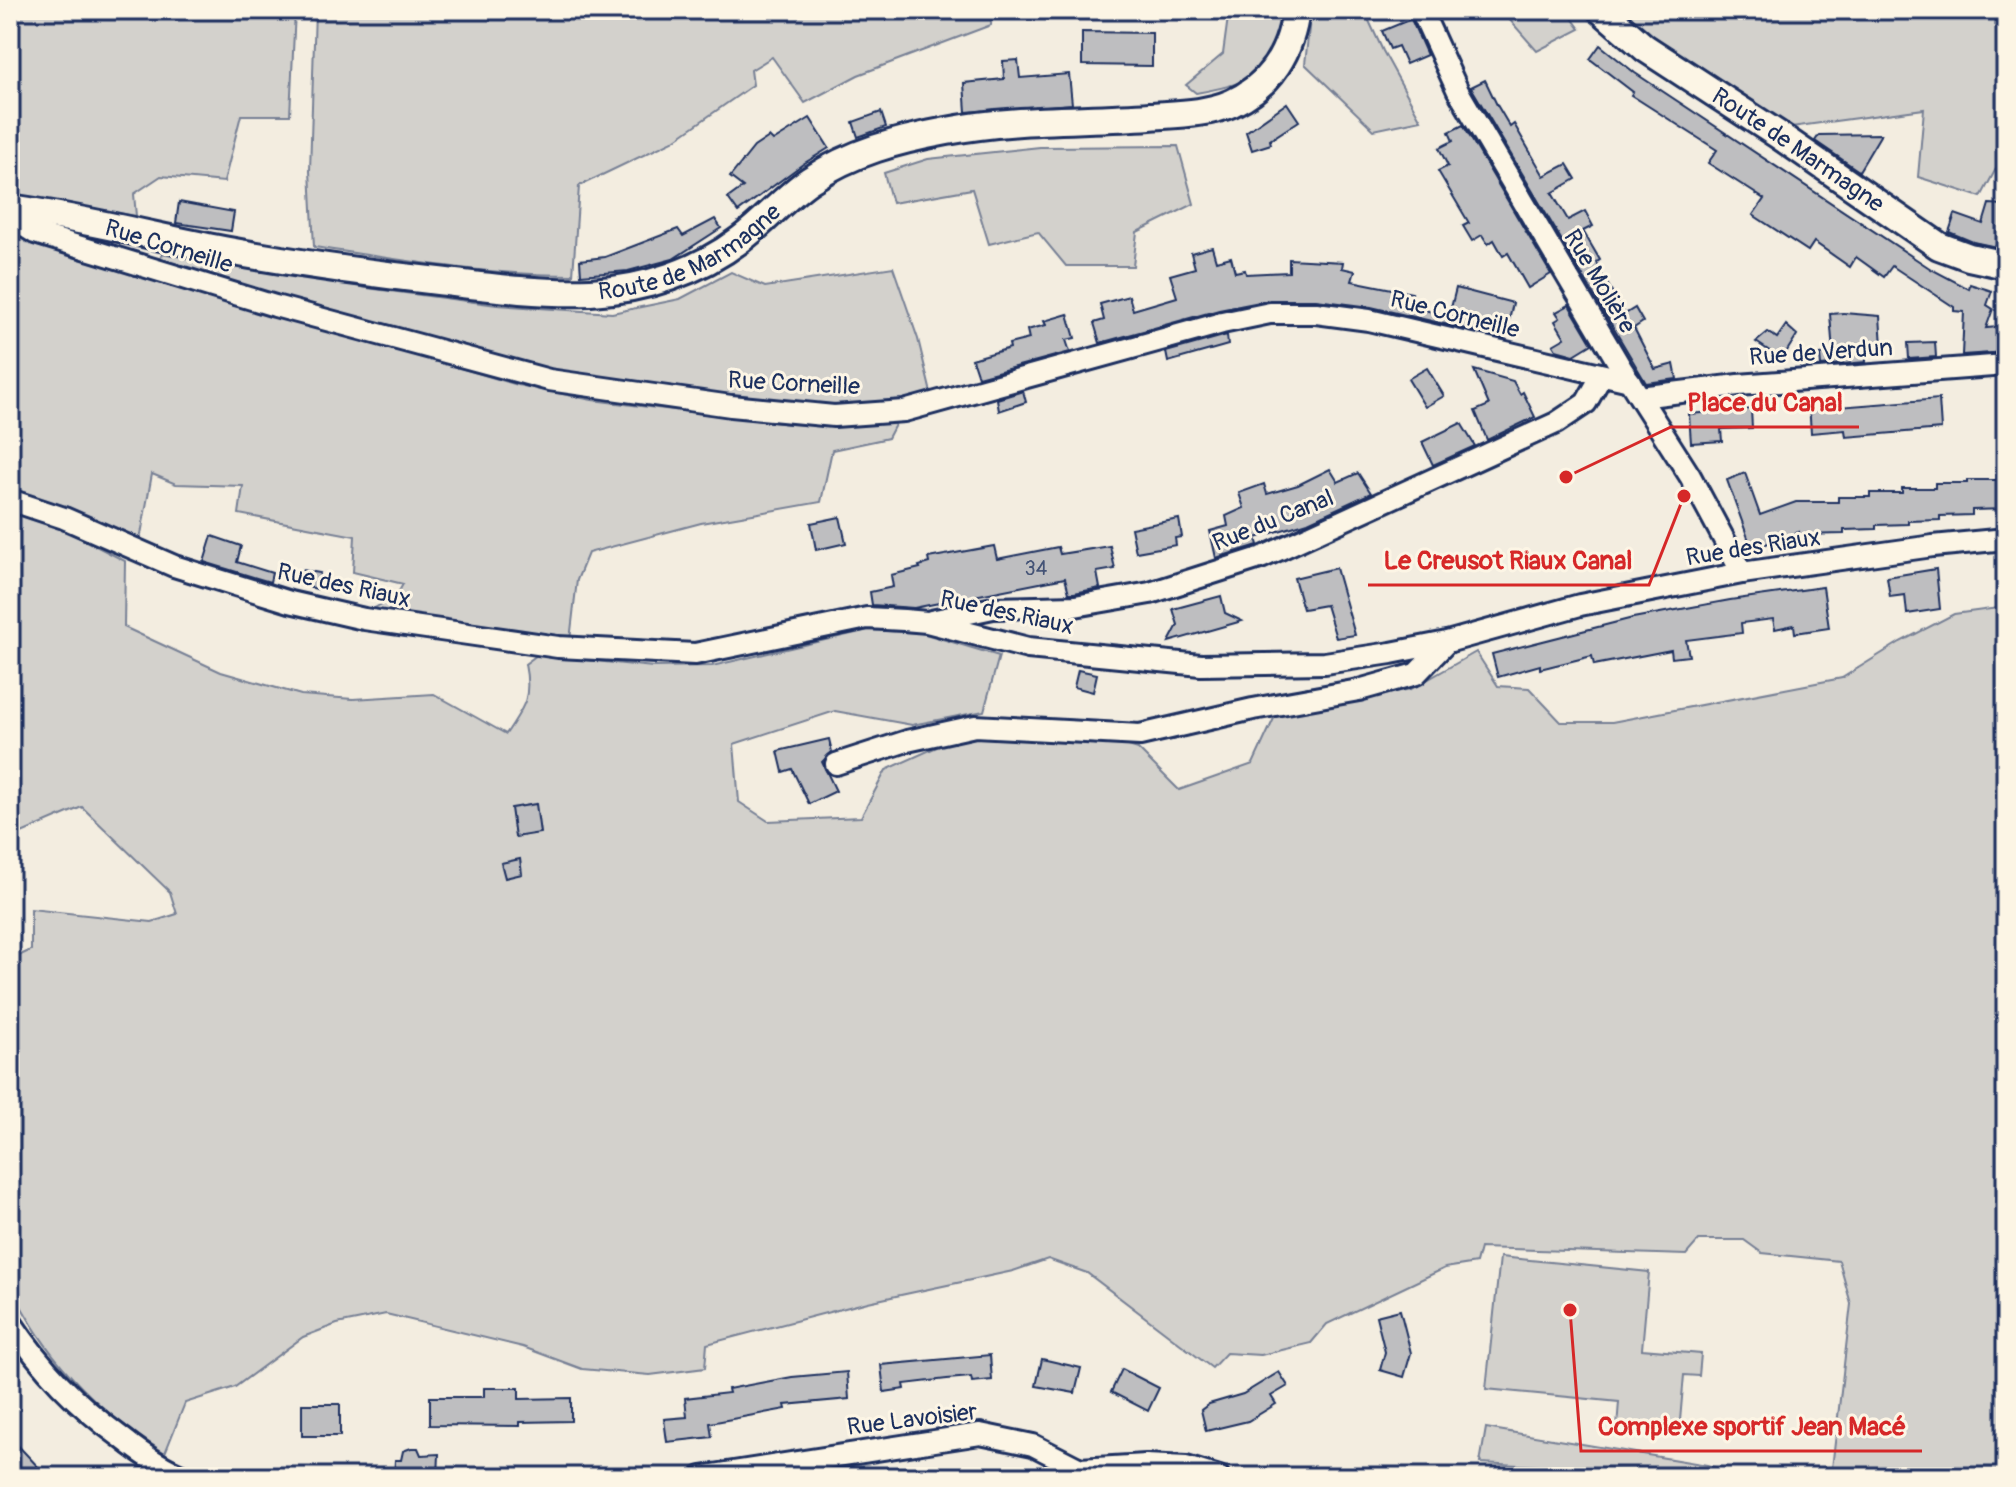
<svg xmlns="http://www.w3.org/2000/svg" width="2016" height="1487" font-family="Pangolin,sans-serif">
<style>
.green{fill:#d3d1cc;stroke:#778095;stroke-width:2}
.building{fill:#bebec0;stroke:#1b2f5e;stroke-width:2}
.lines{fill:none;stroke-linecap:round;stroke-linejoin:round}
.minor-casing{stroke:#1b2f5e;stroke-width:26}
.tertiary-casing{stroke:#1b2f5e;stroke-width:32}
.minor{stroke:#fcf5e5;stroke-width:20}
.tertiary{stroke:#fcf5e5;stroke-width:26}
.labels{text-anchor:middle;stroke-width:6;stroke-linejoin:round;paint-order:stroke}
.number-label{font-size:20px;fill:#445376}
.street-label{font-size:24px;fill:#1b2f5e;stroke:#fcf5e5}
.leader{fill:none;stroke:#d62828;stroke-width:3}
.callout-dot{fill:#d62828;stroke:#fcf5e5;stroke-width:3}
.callout-label{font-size:26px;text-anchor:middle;font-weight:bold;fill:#d62828;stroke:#fcf5e5;stroke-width:6;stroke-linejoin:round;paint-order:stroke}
</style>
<rect width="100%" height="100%" fill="#f3ede0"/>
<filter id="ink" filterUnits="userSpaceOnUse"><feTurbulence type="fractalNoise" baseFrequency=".0125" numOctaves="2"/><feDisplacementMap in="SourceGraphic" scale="16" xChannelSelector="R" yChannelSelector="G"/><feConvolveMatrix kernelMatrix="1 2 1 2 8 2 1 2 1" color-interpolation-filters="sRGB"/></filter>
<g filter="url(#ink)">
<g class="green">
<path d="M10 10H295L290 115H241L224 182 161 176 134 194 136 216 10 194Z"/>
<path d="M315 10H992L991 25 858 75 805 103 772 57 751 70 753 85 673 141 579 186 573 275C486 275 400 260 314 247L310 171Z"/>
<path d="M1229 10H1283C1265 73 1263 81 1196 93L1186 85 1223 54Z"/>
<path d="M1311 10H1364L1383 51 1421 120 1374 130 1305 64Z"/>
<path d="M1501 10H1566L1580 29 1537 51Z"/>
<path d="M1625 10H2006V150L1981 197 1918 177 1924 109 1784 128 1649 34Z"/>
<path d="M1178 146 1194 204 1137 232 1133 266H1066L1038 232 989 244 972 189 892 203 884 173 928 159 1040 147Z"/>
<path d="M10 235 518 385 592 400 788 424 841 426 898 419 888 438 832 450 821 502 701 523 588 553 577 580 570 640 373 609 397 595 403 584 353 572 355 536 239 514 243 486 176 484 152 474 140 540 56 504 10 490Z"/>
<path d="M168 248 367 288 497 305 612 313 680 299 731 272 765 287 893 267 918 339 931 393 904 404 795 405 548 375 342 317 158 261Z"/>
<path d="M10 510 55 525 125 561 124 627 221 672 301 695 353 699 434 694 506 734C524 707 532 698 525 664L537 655 653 667 712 666 869 630 922 633 999 656 984 711 912 725 835 711 734 744 739 802 768 821 861 817 886 770 972 731 1103 738 1138 749 1179 790 1253 764 1276 714 1411 689 1476 652 1498 686 1529 688 1561 722H1612L1842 678 1900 642 1954 614 1998 608 2006 620V1477H1831L1851 1304 1839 1261 1762 1253 1744 1240H1699L1686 1255 1480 1248 1476 1263 1445 1268 1327 1324 1311 1343 1261 1355 1226 1353 1212 1368 1087 1273 1048 1259 1013 1271 868 1302 707 1344 705 1368 650 1375 582 1369 523 1347 386 1314 337 1324 303 1337 235 1387 185 1403 165 1453C98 1412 43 1356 10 1284V960L31 950V909L152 922 177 914 170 892 82 807 10 838Z"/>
<path d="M1500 1257 1649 1272 1642 1349 1701 1354 1699 1376 1684 1375 1679 1432 1617 1427 1619 1402 1486 1389Z"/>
<path d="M1486 1428 1707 1465 1740 1476 1480 1463Z"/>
<path d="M845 1466 870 1477H776Z"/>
</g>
<g class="building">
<path d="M1411 19 1427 55 1406 64 1398 46 1390 49 1382 31Z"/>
<path d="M1082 32 1152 33V66L1082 65Z"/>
<path d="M1600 45 1635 73 1931 269 1969 289 1970 284 1992 291 1987 305 1993 309 1986 328 1998 327 1999 334H2005L2006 352 1962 355 1964 312 1954 311V307L1892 266 1884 277 1856 257 1850 267 1814 242 1808 251 1753 215 1764 199 1708 163 1717 150 1631 95 1633 92 1590 59Z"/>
<path d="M1018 60 1020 78 1069 74 1072 104 966 112 964 83 1004 79 1003 61Z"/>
<path d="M1485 80 1497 105 1510 127 1514 124 1544 176 1567 164 1576 179 1552 193 1568 220 1585 211 1593 226 1583 231 1600 260 1597 262 1601 273 1625 314 1635 308 1643 322 1634 328 1655 369 1674 364 1677 379 1646 383 1471 87Z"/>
<path d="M1287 103 1299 121 1270 140 1271 144 1252 150 1246 132Z"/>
<path d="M881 112 886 127 858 137 853 122Z"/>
<path d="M810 118 829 148 803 164 738 212 728 198 743 187 730 177 754 147 769 137 773 141Z"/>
<path d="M1463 125 1551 274 1528 288 1508 253 1503 256 1494 240 1488 244 1482 235 1472 241 1463 226 1469 223 1438 171 1448 166 1439 148 1453 141 1449 132Z"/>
<path d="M1881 134 1859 171 1815 141 1819 135Z"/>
<path d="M179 202 234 212 231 231 176 223Z"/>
<path d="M1989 204 2006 205V249L1973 242 1949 232 1955 214 1983 224Z"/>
<path d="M715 219 721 228 673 259 628 271 581 275 580 260 605 257 678 229 683 236Z"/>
<path d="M1212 247 1216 261 1231 257 1235 272 1245 270 1246 274 1289 272V259L1343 262 1342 268 1355 271 1352 281 1412 293 1408 306 1449 316 1456 288 1513 303 1505 338 1371 307 1316 300H1270L1219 310 1100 343 1094 323 1104 320 1100 304 1129 296 1133 310 1177 297 1170 275 1195 268 1191 253Z"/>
<path d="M1569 305 1592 344 1574 355 1556 350 1553 345 1565 338 1555 321 1560 318 1556 312Z"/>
<path d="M1843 313 1880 316 1882 346 1865 347 1866 362 1821 366 1820 355 1833 353 1830 314Z"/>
<path d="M1068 314 1075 338 1066 340 1070 352 978 377 972 359 1010 348 1009 344 1029 339 1027 330 1046 325 1044 321Z"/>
<path d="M1786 325 1797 335 1780 362 1774 354 1756 342 1768 332 1777 338Z"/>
<path d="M1227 335 1228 345 1168 362 1166 352Z"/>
<path d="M1935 342 1936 357 1909 359 1908 343Z"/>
<path d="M1427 368 1444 396 1425 407 1408 379Z"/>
<path d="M1474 370 1513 381 1520 394 1523 392 1535 417 1487 440 1475 411 1489 405Z"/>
<path d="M1023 391 1026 402 999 411 997 399Z"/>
<path d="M1939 399 1941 429 1846 437 1845 430 1811 433 1809 404 1825 402 1826 408Z"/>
<path d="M1751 409 1752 428 1721 429 1722 441 1691 443 1689 414Z"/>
<path d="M1461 423 1475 446 1433 465 1422 442Z"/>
<path d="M1330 469 1338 482 1358 473 1371 493 1308 522 1256 538 1258 545 1216 558 1210 531 1228 526 1226 516 1244 508 1239 493 1264 484 1267 494 1298 485Z"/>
<path d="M1745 473 1760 515 1796 502H1838V497H1870V493H1902V488H1935V483H1967V480H2006V509L1972 510V515L1940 516V520L1908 521V524L1876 525V529L1844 530V534L1799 535V532L1752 549 1727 480Z"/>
<path d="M840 517 846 543 816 550 811 523Z"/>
<path d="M1179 519 1182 537 1175 538 1176 545 1136 552 1131 528Z"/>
<path d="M212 536 241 546 237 562 272 573 270 582 204 562Z"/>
<path d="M994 546 997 559 1058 547 1060 554 1110 546 1115 569 1097 572 1100 588 1074 593H1069L1065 578 914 608 872 605 870 592 893 587 891 575 920 568 919 566 929 563 928 558Z"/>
<path d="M1336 568 1355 635 1336 638 1326 605 1303 609 1294 578Z"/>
<path d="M1936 569 1940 609 1907 614 1905 595 1890 597 1887 577Z"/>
<path d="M302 570 320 573 317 589 300 585Z"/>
<path d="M1823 587 1829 628 1795 633 1794 625 1775 629 1773 619 1741 623 1742 633 1686 640 1689 656 1672 658 1671 650 1594 665 1592 656 1540 669V665L1498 677 1492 654 1633 618 1730 600Z"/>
<path d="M1221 596 1225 613 1242 621 1169 642 1178 625 1173 609Z"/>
<path d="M1078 670 1097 674 1093 692 1074 687Z"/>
<path d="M829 739 832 752 822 762 836 791 809 804 792 769 783 772 778 751Z"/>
<path d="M536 804 540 833 515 837 511 808Z"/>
<path d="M520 859 522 874 505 878 501 863Z"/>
<path d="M1400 1310 1411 1353 1404 1377 1380 1370 1385 1352 1376 1316Z"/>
<path d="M990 1355 992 1380 972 1382 971 1377 947 1379 904 1384 905 1389 884 1392 881 1365Z"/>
<path d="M1042 1359 1081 1368 1075 1393 1036 1386Z"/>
<path d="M1122 1369 1159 1388 1148 1411 1111 1392Z"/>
<path d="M847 1372 849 1399 785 1405 786 1409 710 1423 712 1437 667 1442 664 1419 687 1417 685 1398 729 1393 728 1389 792 1377Z"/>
<path d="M1279 1372 1288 1386 1271 1396 1276 1404 1248 1421 1206 1431 1201 1410 1209 1404 1243 1394Z"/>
<path d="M484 1388H519V1399L571 1398V1421L520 1422V1426L430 1425V1397H484Z"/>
<rect x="302" y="1404" width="38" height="32"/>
<path d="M10 1437 41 1470 33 1477H10Z"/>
<path d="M411 1448H418L421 1455 439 1454 438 1477H394L395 1460H401L403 1451Z"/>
</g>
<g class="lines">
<defs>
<g id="minor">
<path d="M1422 12 1458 91 1623 371 1690 476 1742 573"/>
<path d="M10 217 35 233 275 306 549 380 731 406 834 416 904 411 1222 323 1270 313H1316L1369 320 1630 381"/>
<path d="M1640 397 1738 385 2006 365"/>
<path d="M10 500 64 518 174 566 290 602 364 619 454 632 558 647 695 654 867 618 904 620 927 622 1028 648 1201 665 1325 663 1391 653 1447 642 1580 605 1742 573 1933 546 2006 539"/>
<path d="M931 621 993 608 1075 606 1150 593 1263 557 1556 423 1586 403 1602 375"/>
<path d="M836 764 907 741 975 726 1140 735 1253 709 1359 690 1416 674 1447 642"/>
<path d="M10 1321C42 1369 75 1404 122 1438 142 1454 162 1468 186 1477"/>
<path d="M701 1477 980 1434 1033 1445 1080 1469 1146 1465 1186 1467 1219 1477"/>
</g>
<g id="tertiary">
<path id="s1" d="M1601 10 1645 48 1777 134 1939 246 1969 257 2006 265"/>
<path id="s2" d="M10 208C82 218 152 236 223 250 294 263 366 273 438 281 488 287 541 294 591 292 645 289 698 272 741 239 765 221 785 197 810 180 852 152 898 140 947 131 1014 118 1082 121 1150 116 1177 114 1207 114 1232 103 1271 85 1291 51 1296 10"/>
</g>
</defs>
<use href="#minor" class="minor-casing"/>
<use href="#tertiary" class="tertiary-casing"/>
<use href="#minor" class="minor"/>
<use href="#tertiary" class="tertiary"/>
</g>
</g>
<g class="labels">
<g class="number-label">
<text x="1036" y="575">34</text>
</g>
<g class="street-label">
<text dy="8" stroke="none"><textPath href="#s1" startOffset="242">Route de Marmagne</textPath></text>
<text transform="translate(169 246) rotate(17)" y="8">Rue Corneille</text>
<text dy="8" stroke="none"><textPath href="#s2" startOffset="696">Route de Marmagne</textPath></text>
<text transform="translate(1600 281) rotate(59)" y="8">Rue Molière</text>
<text transform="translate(1455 314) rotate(14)" y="8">Rue Corneille</text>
<text transform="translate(1821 352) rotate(-4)" y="8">Rue de Verdun</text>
<text transform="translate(794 383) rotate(3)" y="8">Rue Corneille</text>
<text transform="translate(1273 520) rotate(-22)" y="8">Rue du Canal</text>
<text transform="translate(1753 547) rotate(-9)" y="8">Rue des Riaux</text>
<text transform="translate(344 585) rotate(12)" y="8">Rue des Riaux</text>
<text transform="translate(1007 612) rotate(12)" y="8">Rue des Riaux</text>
<text transform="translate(912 1419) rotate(-7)" y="8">Rue Lavoisier</text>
</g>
</g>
<path class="leader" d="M1566 477L1671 427H1859M1684 496L1649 585H1368M1570 1310L1581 1451H1922"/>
<g class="callout-dot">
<circle cx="1566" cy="477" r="8"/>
<circle cx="1684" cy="496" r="8"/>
<circle cx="1570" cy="1310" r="8"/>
</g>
<g class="callout-label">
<text x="1765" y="411">Place du Canal</text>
<text x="1508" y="569">Le Creusot Riaux Canal</text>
<text x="1752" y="1435">Complexe sportif Jean Macé</text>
</g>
<rect width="2016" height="1487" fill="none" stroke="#fcf5e5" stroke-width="40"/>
<rect x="20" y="20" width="1976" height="1447" fill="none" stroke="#1b2f5e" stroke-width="3" filter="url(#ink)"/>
</svg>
